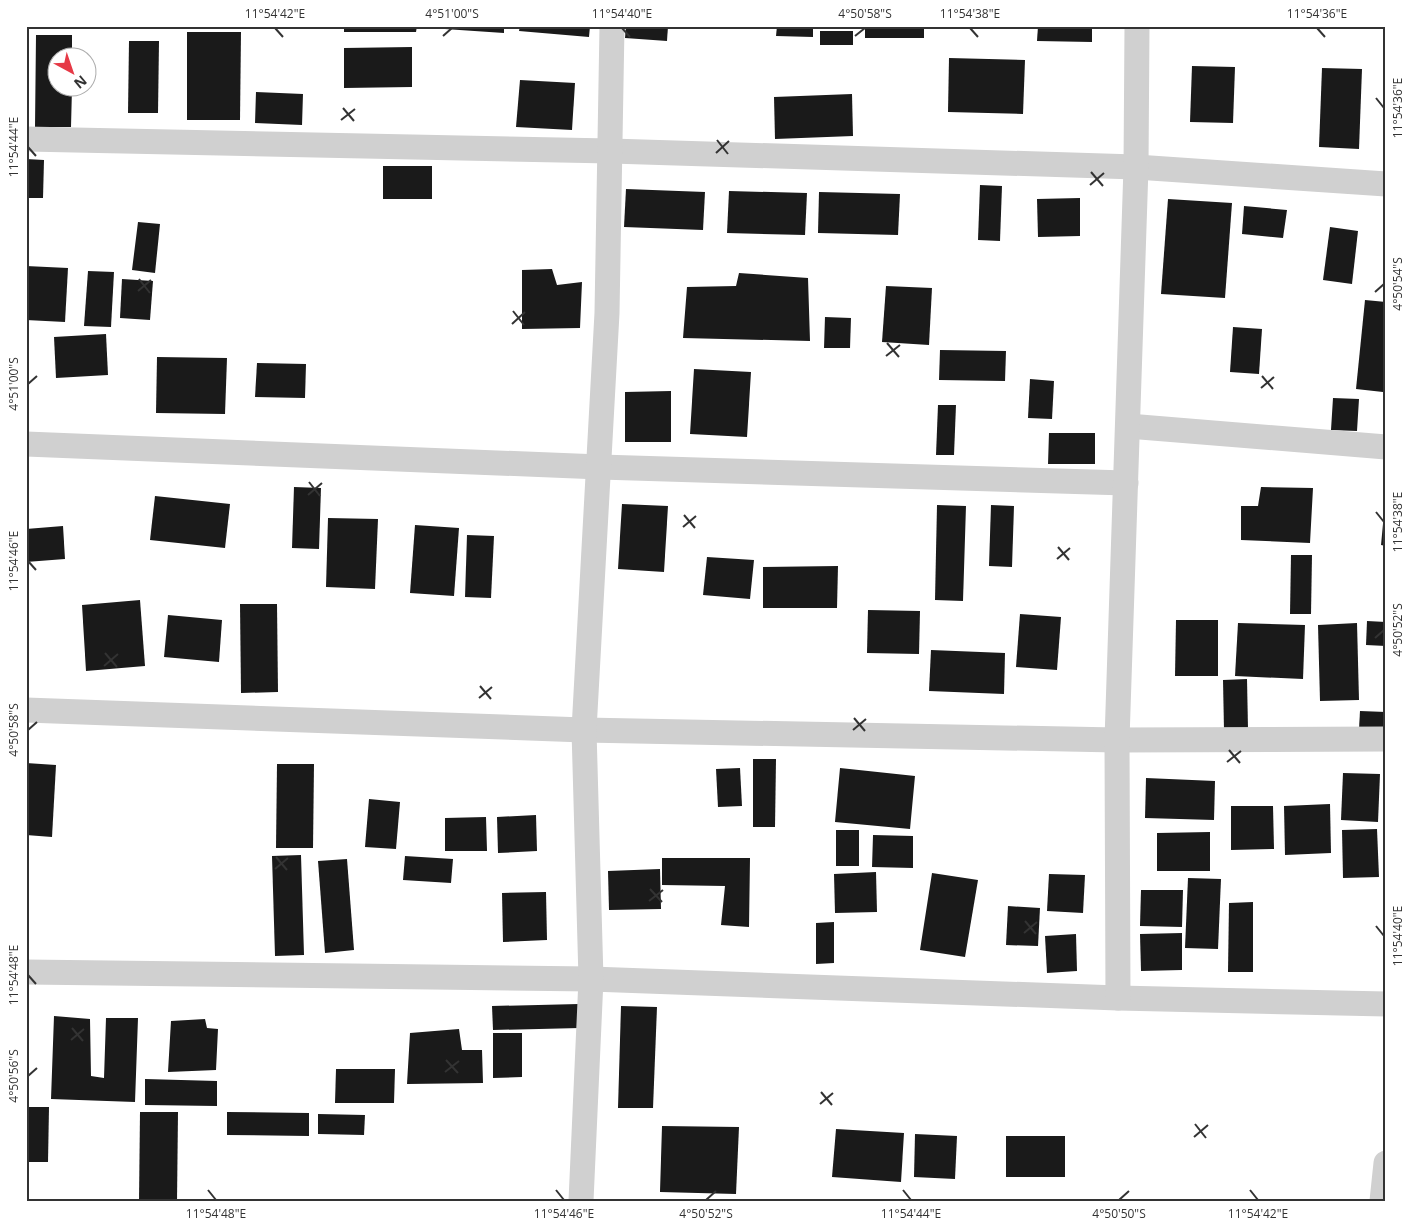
<svg xmlns="http://www.w3.org/2000/svg" width="1412" height="1227" font-family="'Open Sans',sans-serif">
<style>
.building{fill:#1a1a1a}
.lines{fill:none;stroke-linecap:round;stroke-linejoin:round}
.minor{stroke:#d0d0d0;stroke-width:25}
.ticks{fill:none;stroke:#333;stroke-width:2}
.neatline{fill:none;stroke:#333;stroke-width:2}
.ticks-label{font-size:12px;text-anchor:middle;fill:#333}
</style>
<rect width="100%" height="100%" fill="#fff"/>
<g class="building">
<path d="M344 26H417L416 32H344Z"/>
<path d="M431 26H504V33L430 28Z"/>
<path d="M520 26H590L589 37 519 31Z"/>
<path d="M626 26H668L667 41 625 38Z"/>
<path d="M777 26H813V37L776 36Z"/>
<rect x="865" y="26" width="59" height="12"/>
<path d="M1038 26H1092V42L1037 41Z"/>
<rect x="820" y="31" width="33" height="14"/>
<path d="M187 32H241L240 120H187Z"/>
<path d="M36 35H72V58H58V88H72L71 127H35Z"/>
<path d="M129 41H159L158 113H128Z"/>
<path d="M412 47V87L344 88V48Z"/>
<path d="M949 58 1025 60 1023 114 948 112Z"/>
<path d="M1192 66 1235 67 1233 123 1190 122Z"/>
<path d="M1322 68 1362 69 1359 149 1319 147Z"/>
<path d="M520 80 575 83 572 130 516 127Z"/>
<path d="M256 92 303 94 302 125 255 123Z"/>
<path d="M852 94 853 136 775 139 774 97Z"/>
<path d="M26 159 44 160 43 198H26Z"/>
<rect x="383" y="166" width="49" height="33"/>
<path d="M980 185 1002 186 1000 241 978 240Z"/>
<path d="M626 189 705 192 703 230 624 227Z"/>
<path d="M729 191 807 193 805 235 727 233Z"/>
<path d="M819 192 900 194 898 235 818 233Z"/>
<path d="M1080 198V236L1038 237 1037 199Z"/>
<path d="M1168 199 1232 203 1225 298 1161 294Z"/>
<path d="M1244 206 1287 210 1283 238 1242 234Z"/>
<path d="M138 222 160 224 155 273 132 270Z"/>
<path d="M1330 227 1358 231 1352 284 1323 280Z"/>
<path d="M26 266 68 268 65 322 26 320Z"/>
<path d="M552 269 557 285 582 282 580 328 522 329V270Z"/>
<path d="M88 271 114 272 111 327 84 326Z"/>
<path d="M739 273 808 278 810 341 683 338 687 287 736 286Z"/>
<path d="M122 279 153 281 150 320 120 318Z"/>
<path d="M886 286 932 288 929 345 882 342Z"/>
<path d="M1365 300 1386 302V362L1383 392 1356 389Z"/>
<path d="M825 317 851 318 850 348H824Z"/>
<path d="M1233 327 1262 329 1259 374 1230 372Z"/>
<path d="M106 334 108 375 56 378 54 337Z"/>
<path d="M940 350 1006 351 1005 381 939 380Z"/>
<path d="M157 357 227 358 225 414 156 413Z"/>
<path d="M257 363 306 364 305 398 255 397Z"/>
<path d="M694 369 751 372 747 437 690 434Z"/>
<path d="M1030 379 1054 381 1052 419 1028 418Z"/>
<path d="M671 391V442H625V392Z"/>
<path d="M1333 398 1359 399 1357 431 1331 430Z"/>
<path d="M938 405H956L954 455H936Z"/>
<path d="M1049 433H1095V464H1048Z"/>
<path d="M294 487 321 488 319 549 292 548Z"/>
<path d="M1261 487 1313 488 1310 543 1241 540V506H1258Z"/>
<path d="M155 496 230 504 225 548 150 540Z"/>
<path d="M622 504 668 506 664 572 618 569Z"/>
<path d="M937 505 966 506 963 601 935 600Z"/>
<path d="M991 505 1014 506 1012 567 989 566Z"/>
<path d="M328 518 378 519 375 589 326 587Z"/>
<path d="M1383 524 1386 525V546L1381 545Z"/>
<path d="M415 525 459 528 454 596 410 593Z"/>
<path d="M63 526 65 559 26 562V529Z"/>
<path d="M467 535 494 536 491 598 465 597Z"/>
<path d="M1291 555H1312L1311 614H1290Z"/>
<path d="M707 557 754 560 750 599 703 595Z"/>
<path d="M838 566 837 608H763V567Z"/>
<path d="M140 600 145 666 86 671 82 605Z"/>
<path d="M240 604H277L278 692 241 693Z"/>
<path d="M868 610 920 611 919 654 867 653Z"/>
<path d="M1020 614 1061 617 1057 670 1016 667Z"/>
<path d="M168 615 222 620 219 662 164 657Z"/>
<path d="M1176 620H1218V676H1175Z"/>
<path d="M1367 621 1386 622V646L1366 645Z"/>
<path d="M1238 623 1305 625 1303 679 1235 676Z"/>
<path d="M1357 623 1359 700 1320 701 1318 625Z"/>
<path d="M931 650 1005 653 1004 694 929 691Z"/>
<path d="M1247 679 1248 729 1224 730 1223 680Z"/>
<path d="M1360 711 1386 712V731L1359 729Z"/>
<path d="M753 759H776L775 827H753Z"/>
<path d="M26 763 56 765 52 837 26 835Z"/>
<path d="M277 764H314L313 848H276Z"/>
<path d="M740 768 742 806 718 807 716 769Z"/>
<path d="M840 768 915 776 910 829 835 822Z"/>
<path d="M1343 773 1380 774 1378 822 1341 820Z"/>
<path d="M1146 778 1215 781 1214 820 1145 818Z"/>
<path d="M369 799 400 802 396 849 365 847Z"/>
<path d="M1330 804 1331 853 1285 855 1284 806Z"/>
<path d="M1231 806H1273L1274 849 1231 850Z"/>
<path d="M536 815 537 851 498 853 497 817Z"/>
<path d="M486 817 487 851H445V818Z"/>
<path d="M1377 829 1379 877 1343 878 1342 830Z"/>
<rect x="836" y="830" width="23" height="36"/>
<path d="M1210 832V871H1157V833Z"/>
<path d="M873 835 913 836V868L872 867Z"/>
<path d="M301 855 304 955 275 956 272 856Z"/>
<path d="M405 856 453 859 451 883 403 880Z"/>
<path d="M662 858H750L749 927 721 925 725 886 662 885Z"/>
<path d="M347 859 354 950 325 953 318 861Z"/>
<path d="M660 869 661 909 609 910 608 871Z"/>
<path d="M876 872 877 912 835 913 834 874Z"/>
<path d="M932 873 978 880 965 957 920 950Z"/>
<path d="M1049 874 1085 875 1083 913 1047 911Z"/>
<path d="M1188 878 1221 879 1218 949 1185 948Z"/>
<path d="M1141 890H1183L1182 927 1140 926Z"/>
<path d="M546 892 547 940 503 942 502 893Z"/>
<path d="M1253 902V972H1228L1229 903Z"/>
<path d="M1008 906 1040 908 1038 946 1006 945Z"/>
<path d="M834 922V963L816 964V923Z"/>
<path d="M1182 933V970L1141 971 1140 934Z"/>
<path d="M1076 934 1077 971 1047 973 1045 936Z"/>
<path d="M579 1004 580 1028 493 1030 492 1006Z"/>
<path d="M621 1006 657 1007 653 1108H618Z"/>
<path d="M54 1016 90 1019 91 1076 104 1078 106 1018H138L135 1102 51 1099Z"/>
<path d="M205 1019 207 1028 218 1029 216 1070 168 1072 171 1021Z"/>
<path d="M459 1029 462 1050H482L483 1083 407 1084 410 1033Z"/>
<path d="M493 1033H522V1077L493 1078Z"/>
<path d="M336 1069H395L394 1103H335Z"/>
<path d="M145 1079 217 1081V1106L145 1105Z"/>
<path d="M26 1107H49L48 1162H26Z"/>
<path d="M140 1112H178L177 1201H139Z"/>
<path d="M227 1112 309 1113V1136L227 1135Z"/>
<path d="M318 1114 365 1115 364 1135 318 1134Z"/>
<path d="M662 1126 739 1127 736 1194 660 1192Z"/>
<path d="M836 1129 904 1133 901 1182 832 1177Z"/>
<path d="M915 1134 957 1136 955 1179 914 1177Z"/>
<rect x="1006" y="1136" width="59" height="41"/>
</g>
<g class="lines">
<g class="minor">
<path d="M26 139 611 151 1136 167 1386 184"/>
<path d="M1128 426 1386 447"/>
<path d="M26 444 600 467 1126 483"/>
<path d="M26 710 584 730 1117 740 1386 739"/>
<path d="M26 972 591 979 1118 998 1386 1004"/>
<path d="M1118 998 1117 740 1136 167 1137 26"/>
<path d="M581 1201 591 979 584 730 607 313 612 26"/>
<path d="M1382 1201 1386 1163"/>
</g>
</g>
<path class="ticks" d="M275 28 283 37M622 28 630 37M970 28 978 37M1317 28 1325 37M443 36 452 28M855 36 865 28M1376 98 1384 108M343 108 354 121M341 120 355 109M717 140 728 154M28 147 36 156M716 153 729 141M1091 172 1103 186M1090 185 1104 173M139 279 150 293M138 291 151 280M1375 292 1384 284M513 311 524 325M512 324 525 312M887 343 899 357M886 356 900 345M1262 376 1273 389M28 384 37 376M1261 388 1274 377M309 482 320 496M308 495 322 483M1376 512 1384 522M684 515 695 528M683 527 696 516M1058 547 1069 560M1057 559 1070 548M28 561 36 570M1375 638 1384 630M105 653 117 667M104 666 118 654M480 686 491 699M479 698 492 687M854 718 865 731M28 730 37 722M853 730 866 719M1229 750 1240 763M1227 762 1241 751M276 857 287 870M275 869 288 858M650 889 662 902M649 901 663 890M1025 921 1036 934M1376 926 1384 936M1024 933 1037 922M28 975 36 984M72 1028 83 1041M71 1040 84 1029M446 1060 458 1073M445 1072 459 1061M28 1076 37 1068M821 1092 832 1105M820 1104 833 1093M1195 1124 1206 1138M1194 1137 1208 1125M208 1190 216 1200M556 1190 564 1200M903 1190 911 1200M1250 1190 1258 1200M706 1200 716 1191M1119 1200 1129 1191"/>
<rect width="1412" height="1227" fill="none" stroke="#ffffff" stroke-width="55"/>
<g transform="translate(72 72) rotate(140)"><circle r="24" fill="#ffffff" stroke="#adadad"/>
<path d="M0-4L9 19L0 12L-9 19Z" fill="#e63946"/>
<text y="-8" font-size="14" font-weight="bold" text-anchor="middle" fill="#333333">N</text>
</g>
<rect x="28" y="28" width="1356" height="1172" class="neatline"/>
<g class="ticks-label">
<text x="275" y="18">11°54'42"E</text>
<text x="452" y="18">4°51'00"S</text>
<text x="622" y="18">11°54'40"E</text>
<text x="865" y="18">4°50'58"S</text>
<text x="970" y="18">11°54'38"E</text>
<text x="1317" y="18">11°54'36"E</text>
<text transform="translate(1398 108) rotate(-90)" y="4">11°54'36"E</text>
<text transform="translate(14 147) rotate(-90)" y="4">11°54'44"E</text>
<text transform="translate(1398 284) rotate(-90)" y="4">4°50'54"S</text>
<text transform="translate(14 384) rotate(-90)" y="4">4°51'00"S</text>
<text transform="translate(1398 522) rotate(-90)" y="4">11°54'38"E</text>
<text transform="translate(14 561) rotate(-90)" y="4">11°54'46"E</text>
<text transform="translate(1398 630) rotate(-90)" y="4">4°50'52"S</text>
<text transform="translate(14 730) rotate(-90)" y="4">4°50'58"S</text>
<text transform="translate(1398 936) rotate(-90)" y="4">11°54'40"E</text>
<text transform="translate(14 975) rotate(-90)" y="4">11°54'48"E</text>
<text transform="translate(14 1076) rotate(-90)" y="4">4°50'56"S</text>
<text x="216" y="1218">11°54'48"E</text>
<text x="564" y="1218">11°54'46"E</text>
<text x="706" y="1218">4°50'52"S</text>
<text x="911" y="1218">11°54'44"E</text>
<text x="1119" y="1218">4°50'50"S</text>
<text x="1258" y="1218">11°54'42"E</text>
</g>
</svg>
